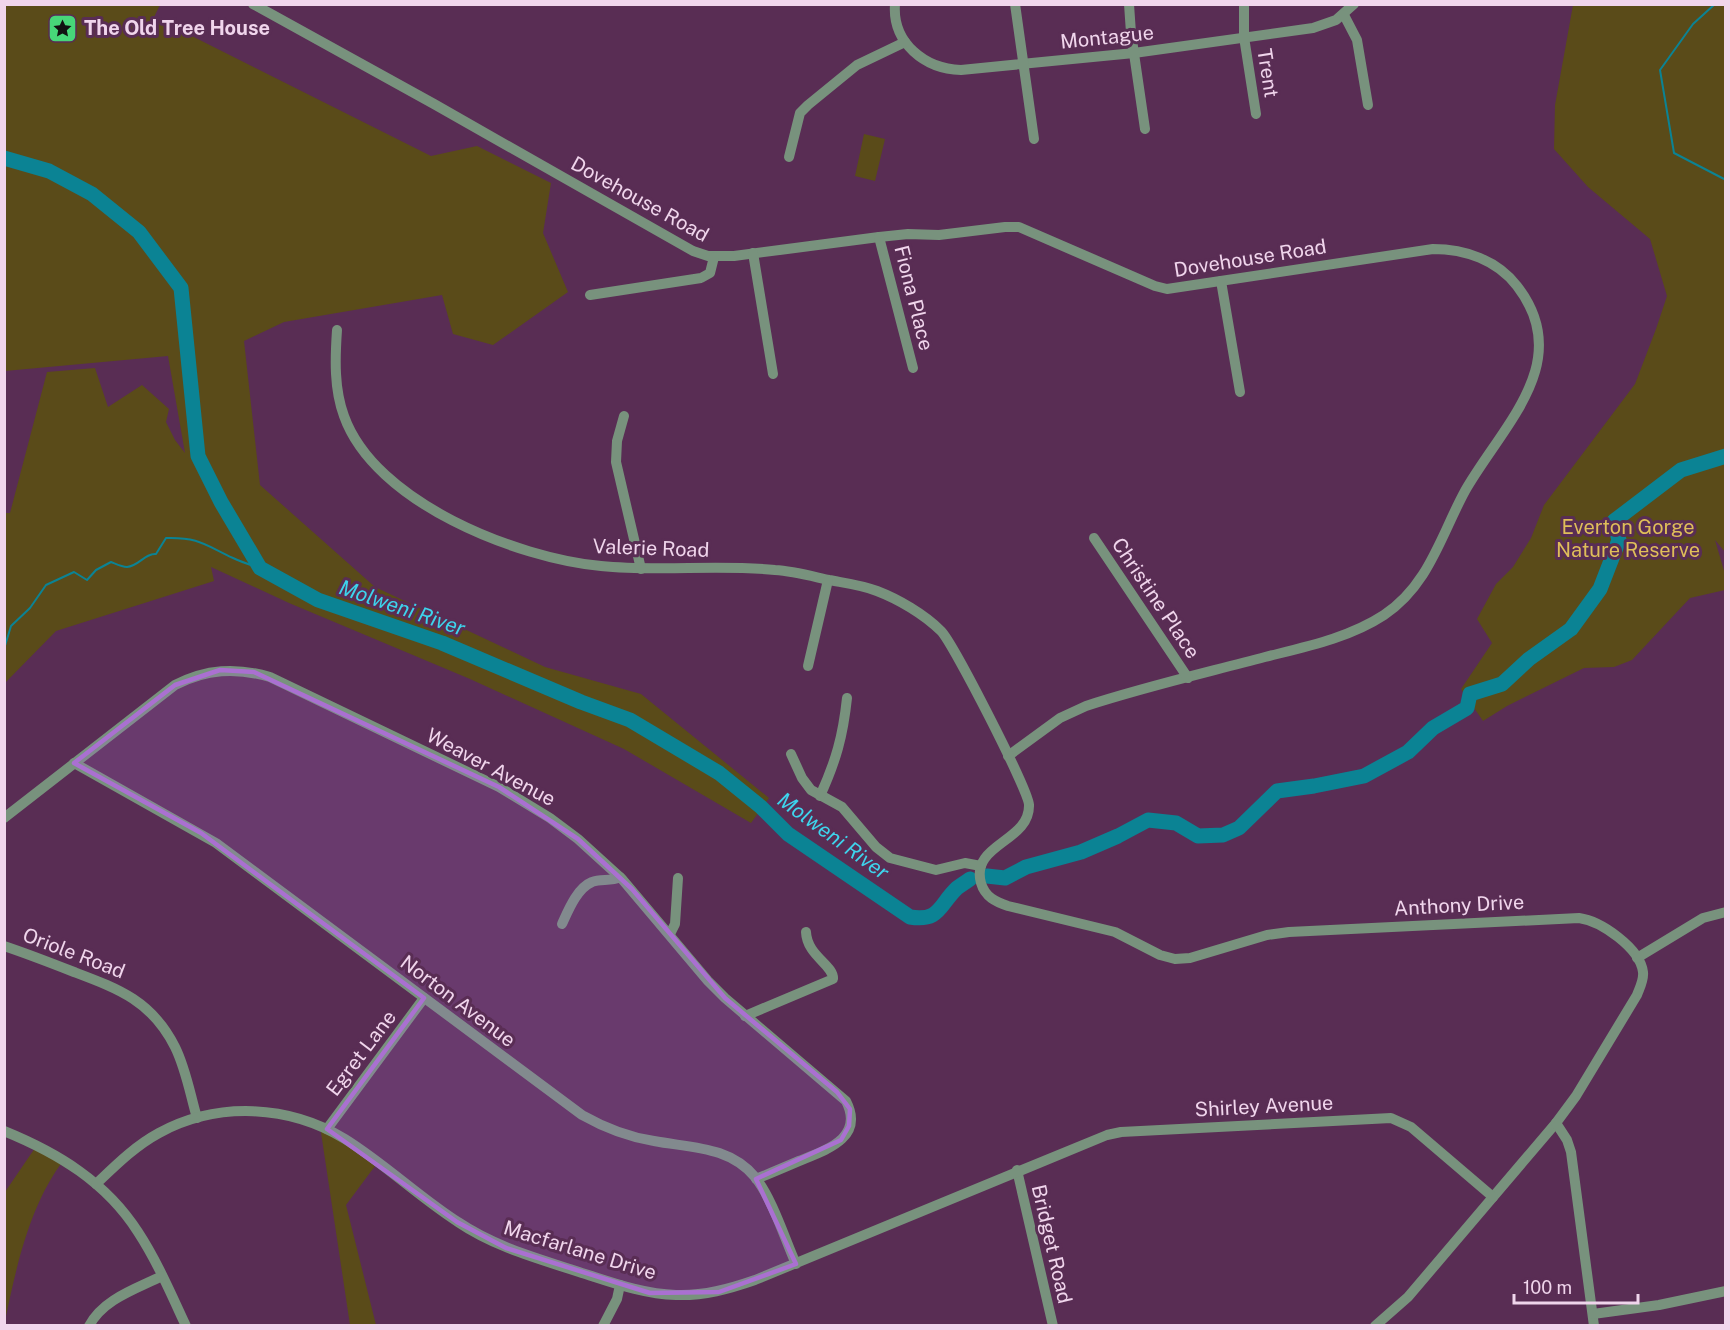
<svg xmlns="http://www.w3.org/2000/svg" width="1730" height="1330" font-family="'Public Sans',sans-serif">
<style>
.green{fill:#5a4b19}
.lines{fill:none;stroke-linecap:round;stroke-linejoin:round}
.stream{stroke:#0b8394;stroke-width:2}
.river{stroke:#0b8394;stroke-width:15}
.minor{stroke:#78927d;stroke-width:10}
.marked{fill:#aa70d1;fill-opacity:0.2;stroke:#aa70d1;stroke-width:4.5;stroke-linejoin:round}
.labels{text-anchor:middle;stroke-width:6;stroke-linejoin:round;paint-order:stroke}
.poi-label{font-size:20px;font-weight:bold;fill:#f0d5ec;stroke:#592d54;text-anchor:start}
.street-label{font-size:20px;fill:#f0d5ec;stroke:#592d54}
.park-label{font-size:20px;fill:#dfbe59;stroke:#592d54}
.water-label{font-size:21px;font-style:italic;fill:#3ed4ec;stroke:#592d54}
</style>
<rect width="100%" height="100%" fill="#592d54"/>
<g class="green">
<path d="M5 4 160 5 154 17 431 156 477 146 551 183 543 233 568 292 493 345 453 334 442 295 284 322 244 341 260 485 375 587 545 667 641 694 769 798 751 823 624 749 470 679 289 603 211 567 214 581 56 631 5 683V513H10L47 372 95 368 108 407 142 385 169 409 166 422 175 440 185 453 168 356 5 371Z"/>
<path d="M1573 5H1725V552L1715 540 1725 574V590L1690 598 1632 660 1614 667 1584 668 1507 706 1483 721 1461 689 1492 643 1477 619 1496 584 1513 567 1531 538 1544 505 1635 384 1656 329 1667 296 1650 239 1588 187 1554 149 1555 105Z"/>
<path d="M864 134 885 139 875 181 855 176Z"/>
<path d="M320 1126 378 1162 346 1205 376 1325H350Z"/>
<path d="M37 1145 64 1160C30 1203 16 1268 5 1321V1192Z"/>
</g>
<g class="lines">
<g class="stream">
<path d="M1715 4 1693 24 1660 70 1674 153 1726 180"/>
<path d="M4 649 11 626 30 608 46 585 74 572 87 580 96 570 111 562C116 564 122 567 127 567 139 566 145 553 156 554L166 538C199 537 205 545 233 558 241 562 251 565 260 568"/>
</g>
<g class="river">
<path d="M4 158 49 171 92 194 139 232 181 288 198 456 221 502 260 568 318 600 442 643 581 702 630 720 719 773 761 807 788 834 910 917C940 922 939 905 957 888 961 885 966 882 970 879"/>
<path d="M987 876 1005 878 1026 867 1081 852 1118 836 1148 820 1176 823 1198 836 1223 835 1239 828 1277 791 1314 786 1364 776 1408 752 1433 728 1467 708 1470 694 1502 684 1529 659 1571 629 1600 589 1619 540 1614 521 1681 470 1726 456"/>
</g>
<g class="minor">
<path d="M253 4 434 104 693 251 708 256H734L879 237 908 234 939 235 1005 227H1019L1155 286 1167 289 1433 249C1465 249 1497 260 1517 286 1576 362 1502 426 1465 491 1441 535 1429 585 1384 615 1349 638 1305 647 1265 657 1205 673 1144 687 1086 706L1060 718 1008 756"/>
<path d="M895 4C892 43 925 69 961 70L1134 53 1313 28 1336 20 1354 4"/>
<path d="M1015 4 1034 139"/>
<path d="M1129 4 1131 33 1145 129"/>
<path d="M1244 4V37L1256 114"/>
<path d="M1344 15 1357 40 1368 105"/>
<path d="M789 157 800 113 808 105 857 65 905 42"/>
<path d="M879 237 913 368"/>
<path d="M753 253 773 374"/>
<path d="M1221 281 1240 392"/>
<path d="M590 295 701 278 710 273 714 257"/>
<path d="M337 330C335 359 334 389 344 416 375 503 517 558 601 566 659 572 718 564 775 570 793 571 811 576 829 580 845 583 862 585 877 591 898 599 924 614 941 631 953 643 1029 791 1029 805 1030 842 970 844 981 883 985 897 996 902 1008 906L1115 932 1160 955 1175 959 1190 958 1267 935 1289 932 1579 918C1601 921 1640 948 1643 972 1644 980 1640 987 1637 995L1576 1096 1556 1123 1408 1297 1375 1326"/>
<path d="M624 416 617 441 616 462 641 569"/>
<path d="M1094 538 1188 678"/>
<path d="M808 666 828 580"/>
<path d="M791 754 802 778 811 790 842 807 876 847 890 858 936 870 965 863 981 866"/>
<path d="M74 763 216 843 582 1115C605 1128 628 1137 654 1141 691 1148 729 1146 755 1177 773 1200 784 1237 796 1264"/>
<path d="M820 796C836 761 843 736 847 698"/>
<path d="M4 818 175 685C206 669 236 667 270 677L499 787 550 818 578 839 622 879 708 981 725 998 846 1101C865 1138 826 1150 799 1161 785 1167 771 1173 756 1179"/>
<path d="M562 924C568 911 577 888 592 882 601 878 610 882 620 877"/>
<path d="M670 934 675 924 678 878"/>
<path d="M4 946C28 954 51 963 74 972 119 989 152 1001 175 1047 186 1069 190 1094 197 1118"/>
<path d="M1637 958 1703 918 1726 912"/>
<path d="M745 1016 833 979C834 965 807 956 806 932"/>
<path d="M1556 1123 1567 1140 1571 1152 1594 1326"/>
<path d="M327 1129 424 998"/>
<path d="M4 1131C58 1153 106 1182 138 1232 157 1261 171 1294 186 1326"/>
<path d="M1017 1170 1053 1326"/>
<path d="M96 1184C116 1165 135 1146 159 1133 218 1101 289 1105 345 1139 385 1164 419 1197 458 1222 495 1247 537 1258 579 1272 611 1282 642 1294 676 1295 704 1296 729 1289 755 1280L1107 1135 1121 1132 1391 1118 1411 1127 1493 1197"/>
<path d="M1593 1314 1659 1305 1726 1291"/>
<path d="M89 1326C103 1299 136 1289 162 1276"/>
<path d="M603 1326 617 1299 620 1285"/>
</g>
</g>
<path class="marked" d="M220 670 254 672 499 787 578 839 632 889 725 998 837 1092 850 1109 849 1126 841 1140 756 1179 796 1264 719 1292 650 1293 506 1248 457 1222 327 1129 424 998 201 833 74 763 175 685Z"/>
<defs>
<symbol id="sight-square" viewBox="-11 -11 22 22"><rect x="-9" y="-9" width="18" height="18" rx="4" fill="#47d779" stroke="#592d54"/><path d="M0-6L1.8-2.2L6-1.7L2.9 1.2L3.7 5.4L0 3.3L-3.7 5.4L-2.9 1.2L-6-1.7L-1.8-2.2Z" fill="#111"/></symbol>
</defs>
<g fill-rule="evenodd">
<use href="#sight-square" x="46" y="12" width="33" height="33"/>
</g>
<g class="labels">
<g class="poi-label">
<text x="84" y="35">The Old Tree House</text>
</g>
<g class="street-label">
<text transform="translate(1107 37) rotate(-6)" y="7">Montague</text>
<text transform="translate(1268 73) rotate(81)" y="7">Trent</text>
<text transform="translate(640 199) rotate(29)" y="7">Dovehouse Road</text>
<text transform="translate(1250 258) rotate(-9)" y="7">Dovehouse Road</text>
<text transform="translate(914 298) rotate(76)" y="7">Fiona Place</text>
<text transform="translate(651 548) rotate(2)" y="7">Valerie Road</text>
<text transform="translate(1156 598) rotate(56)" y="7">Christine Place</text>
<text transform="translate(491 767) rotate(28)" y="7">Weaver Avenue</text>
<text transform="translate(1459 905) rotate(-3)" y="7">Anthony Drive</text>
<text transform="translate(74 953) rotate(21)" y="7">Oriole Road</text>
<text transform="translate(458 1001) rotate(37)" y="7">Norton Avenue</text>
<text transform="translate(361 1053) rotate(-53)" y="7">Egret Lane</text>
<text transform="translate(1264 1106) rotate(-3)" y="7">Shirley Avenue</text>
<text transform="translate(1052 1244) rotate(77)" y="7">Bridget Road</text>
<text transform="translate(580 1250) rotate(17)" y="7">Macfarlane Drive</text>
</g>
<g class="park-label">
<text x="1628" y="534">Everton Gorge<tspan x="1628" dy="23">Nature Reserve</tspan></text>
</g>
<g class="water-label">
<text transform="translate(402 608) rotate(19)" y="7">Molweni River</text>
<text transform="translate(833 836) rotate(36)" y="7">Molweni River</text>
</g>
</g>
<rect width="1730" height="1330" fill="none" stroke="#f0d5ec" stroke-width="12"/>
<path d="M1514 1294v9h124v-9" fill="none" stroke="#f0d5ec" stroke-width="3"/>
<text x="1523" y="1294" font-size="18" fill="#f0d5ec" stroke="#592d54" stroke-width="4.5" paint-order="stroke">100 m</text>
</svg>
